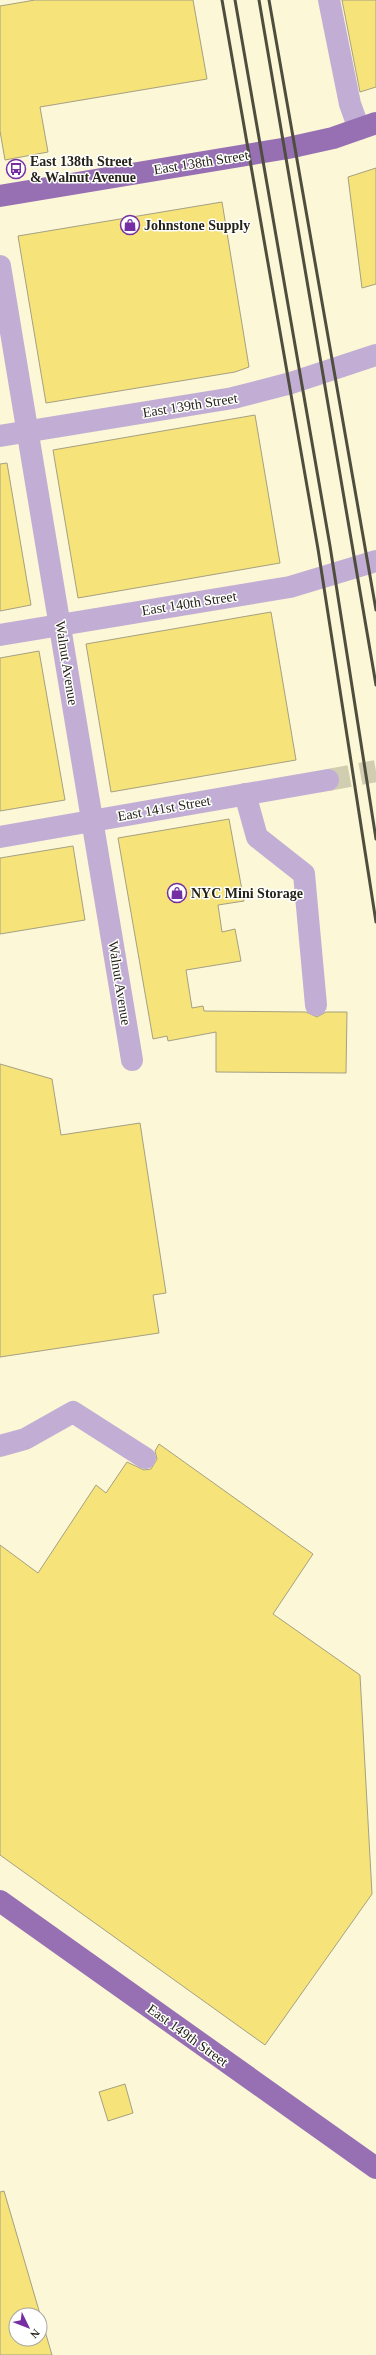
<svg xmlns="http://www.w3.org/2000/svg" width="376" height="2355" font-family="Georgia,serif">
<style>
.building{fill:#f6e37a;stroke:#a5a082;fill-rule:evenodd}
.lines{fill:none;stroke-linecap:round;stroke-linejoin:round}
.minor-tunnel{stroke:#d1cdb1;stroke-width:22;stroke-dasharray:22 11;stroke-linecap:butt}
.minor{stroke:#c2aed4;stroke-width:22}
.major{stroke:#9770b4;stroke-width:22}
.rail{stroke:#4f4d3d;stroke-width:3}
.labels{text-anchor:middle;stroke-width:3;stroke-linejoin:round;paint-order:stroke}
.poi-label{font-size:14px;font-weight:bold;fill:#252317;stroke:#fff;text-anchor:start}
.street-label{font-size:14px;fill:#252317;stroke:#fff}
</style>
<rect width="100%" height="100%" fill="#fcf7d7"/>
<g class="building">
<path d="M35 0H193L207 79 40 107 48 152 5 160 0 131V6Z"/>
<path d="M342 0H376V87L360 92Z"/>
<path d="M376 168V284L362 288 348 177Z"/>
<path d="M222 202 249 367 235 372 46 403 18 236Z"/>
<path d="M255 415 280 563 78 598 53 450Z"/>
<path d="M7 463 31 605 0 611V464Z"/>
<path d="M271 612 296 760 111 792 86 644Z"/>
<path d="M39 651 65 800 0 811V658Z"/>
<path d="M229 819 244 901 218 905 222 932 235 929 241 961 186 970 192 1008 203 1006 204 1011 306 1012 317 1017 326 1012H347L346 1073 216 1072V1032L168 1041 167 1036 153 1039 118 838Z"/>
<path d="M73 846 85 920 0 934V858Z"/>
<path d="M0 1064 52 1079 61 1135 140 1123 166 1293 153 1295 159 1333 0 1357Z"/>
<path d="M159 1444 313 1554 273 1614 360 1675 372 1894 265 2045 0 1855V1545L38 1573 96 1485 106 1493 127 1462 144 1470 151 1469 157 1459 155 1451Z"/>
<path d="M125 2084 133 2113 108 2121 99 2092Z"/>
<path d="M4 2191 52 2355H0V2192ZM16 2315H40V2339H16Z"/>
</g>
<g class="lines">
<path class="minor-tunnel" d="M328 780 376 771"/>
<g class="minor">
<path d="M329 0 350 104 359 129"/>
<path d="M0 266 132 1060"/>
<path d="M0 436 233 398 291 383 376 355"/>
<path d="M0 635 290 587 376 561"/>
<path d="M245 794 257 837 304 874 316 1005"/>
<path d="M0 837 328 780"/>
<path d="M0 1446 25 1439 73 1412 145 1458"/>
</g>
<g class="major">
<path d="M0 196 288 148 333 138 376 123"/>
<path d="M0 1901 376 2168"/>
</g>
<g class="rail">
<path d="M222 0 318 549 376 922"/>
<path d="M235 0 330 546 376 839"/>
<path d="M259 0 376 685"/>
<path d="M269 0 376 610"/>
</g>
</g>
<defs>
<symbol id="bus-ring" viewBox="-11 -11 22 22"><circle r="9.5" fill="#fff" stroke="#762fa2" stroke-width="1.5"/><path d="M-5-6H5V4H4V6H2V4H-2V6H-4V4H-5ZM-3.5-4V0h7V-4ZM-3.5 1.2v1.5H-2V1.2ZM2 1.2v1.5H3.5V1.2Z" fill="#762fa2"/></symbol>
<symbol id="shop-ring" viewBox="-11 -11 22 22"><circle r="9.5" fill="#fff" stroke="#762fa2" stroke-width="1.5"/><path d="M-5-2.5h2.3a2.7 3.5 0 0 1 5.4 0H5L5.5 6h-11ZM-1.5-2.5h3a1.5 2.3 0 0 0-3 0Z" fill="#762fa2"/></symbol>
</defs>
<g fill-rule="evenodd">
<use href="#bus-ring" x="5" y="158" width="22" height="22"/>
<use href="#shop-ring" x="119" y="214" width="22" height="22"/>
<use href="#shop-ring" x="166" y="882" width="22" height="22"/>
</g>
<g class="labels">
<g class="poi-label">
<text x="30" y="166">East 138th Street<tspan x="30" dy="16">&amp; Walnut Avenue</tspan></text>
<text x="144" y="230">Johnstone Supply</text>
<text x="191" y="898">NYC Mini Storage</text>
</g>
<g class="street-label">
<text transform="translate(201 162) rotate(-9)" y="5">East 138th Street</text>
<text transform="translate(190 405) rotate(-9)" y="5">East 139th Street</text>
<text transform="translate(189 603) rotate(-9)" y="5">East 140th Street</text>
<text transform="translate(67 663) rotate(81)" y="5">Walnut Avenue</text>
<text transform="translate(164 808) rotate(-10)" y="5">East 141st Street</text>
<text transform="translate(120 983) rotate(81)" y="5">Walnut Avenue</text>
<text transform="translate(188 2035) rotate(36)" y="5">East 149th Street</text>
</g>
</g>
<g transform="translate(28 2327) rotate(133)"><circle r="19" fill="#ffffff" stroke="#a8a7a2"/>
<path d="M0-3L7 15L0 10L-7 15Z" fill="#762fa2"/>
<text y="-6" font-size="11" font-weight="bold" text-anchor="middle" fill="#252317">N</text>
</g>
</svg>
